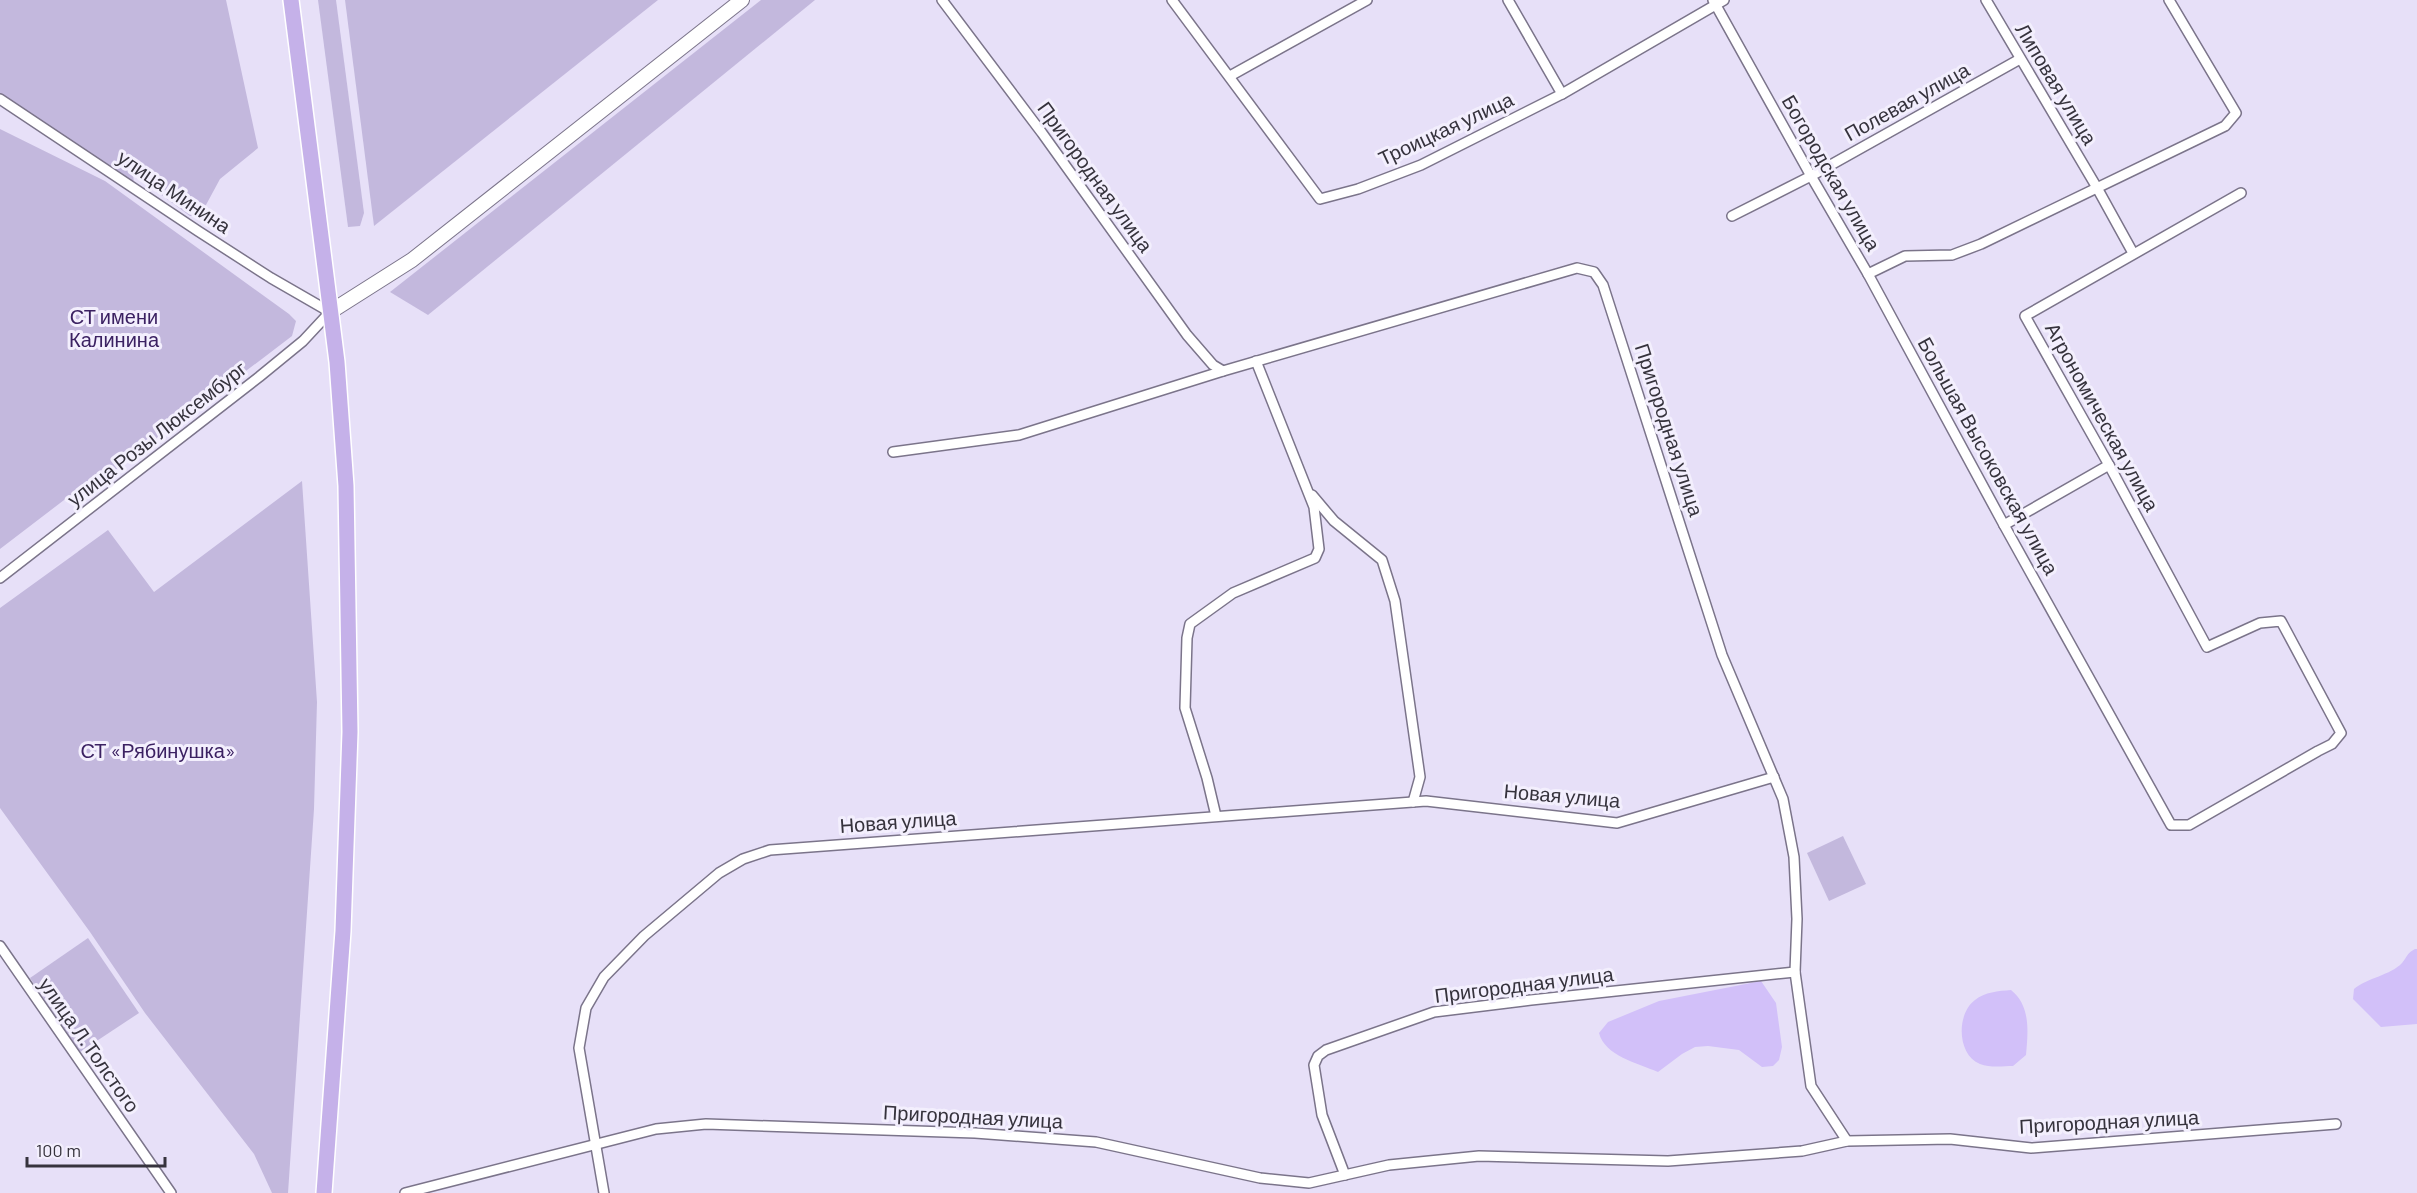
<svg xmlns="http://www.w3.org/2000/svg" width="2417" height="1193" font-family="Barlow,sans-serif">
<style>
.green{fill:#c3b8dd}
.water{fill:#d2c0f9}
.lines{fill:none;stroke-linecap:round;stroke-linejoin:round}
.street-casing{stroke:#7b748a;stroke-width:12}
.secondary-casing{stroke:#7b748a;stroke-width:16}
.primary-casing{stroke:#fff;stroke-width:18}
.street{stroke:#fff;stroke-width:9}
.secondary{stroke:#fff;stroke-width:14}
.primary{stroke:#c5b1e9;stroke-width:15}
.labels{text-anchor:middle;stroke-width:6;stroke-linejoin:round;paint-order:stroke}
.street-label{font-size:20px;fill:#36333d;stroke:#f3effd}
.park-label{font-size:20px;fill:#3b2162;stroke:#f3effd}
</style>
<rect width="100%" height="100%" fill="#e7e0f8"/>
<g class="green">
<path d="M0 0H226L258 148 220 179 200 216H190L133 174 134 184 0 98Z"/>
<path d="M318 0H336L364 213 360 226 348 227Z"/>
<path d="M345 0H658L374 226Z"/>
<path d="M761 0H815L428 315 390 292Z"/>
<path d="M0 129 105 181 289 314 296 321 292 336 117 469 102 471 0 549Z"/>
<path d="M302 481 317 702 314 809 288 1193H272L254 1154 145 1013 90 932 0 808V608L108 530 154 592Z"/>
<path d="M1843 836 1866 884 1829 901 1807 853Z"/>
<path d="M88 938 139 1013 80 1052 30 978Z"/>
</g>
<g class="water">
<path d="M2415 949H2417V1024L2381 1027 2353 999 2354 989C2367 978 2391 975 2402 963 2408 956 2406 954 2415 949Z"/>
<path d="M1761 981 1776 1003 1782 1047 1779 1060 1773 1066 1762 1067 1739 1050 1708 1046 1695 1047 1682 1054 1658 1072C1637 1063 1605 1056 1599 1033L1608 1022 1659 1001Z"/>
<path d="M2011 990C2031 1006 2028 1032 2026 1055L2013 1066C2004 1066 1990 1068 1980 1064 1957 1055 1956 1014 1975 1000 1985 992 1998 991 2011 990Z"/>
</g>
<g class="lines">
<defs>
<g id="street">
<path d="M942 0 1042 133 1187 335 1213 365 1223 371"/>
<path d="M1172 0 1320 199 1358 189 1421 165 1562 94 1724 0"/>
<path d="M1508 0 1562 94"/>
<path d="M1713 0 1811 176 1868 274 2004 525 2171 825H2189L2318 751 2332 744 2341 733 2281 621 2260 623 2207 647 2109 465 2025 316 2241 193"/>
<path d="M1986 0 2096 186 2133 253"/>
<path d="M1230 76 1367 0"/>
<path d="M0 99 198 231 271 278 330 312 303 341 259 377 0 578"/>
<path d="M1732 216 1811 176 2020 59"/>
<path d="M1868 274 1905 256 1952 255 1981 244 2225 126 2236 113 2169 0"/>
<path d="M893 452 1019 435 1223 371 1577 268 1594 272 1603 285 1722 655 1783 799 1794 857 1797 919 1795 972 1811 1086 1847 1141"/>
<path d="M1312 495 1334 521 1382 560 1395 601 1420 777 1413 802"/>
<path d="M2004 525 2109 465"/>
<path d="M1216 816 1207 778 1185 708 1187 638 1190 624 1233 593 1315 558 1319 549 1314 507 1256 361"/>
<path d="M0 946 171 1193"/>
<path d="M1345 1175 1322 1115 1314 1065 1318 1056 1326 1050 1434 1012 1531 1000 1795 972"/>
<path d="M405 1193 656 1129 706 1124 975 1133 1096 1142 1260 1178 1309 1183 1389 1165 1479 1156 1668 1161 1802 1151 1847 1141 1950 1139 2031 1148 2336 1124"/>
<path d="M604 1193 579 1048 586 1008 604 977 644 936 719 873 743 859 770 850 1426 801 1617 823 1774 777"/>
</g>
<path id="secondary" d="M330 312 412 260 742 0"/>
<path id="primary" d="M291 0 337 362 346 486 350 732 343 931 324 1193"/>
</defs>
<use href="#street" class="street-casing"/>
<use href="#secondary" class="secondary-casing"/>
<use href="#primary" class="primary-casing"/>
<use href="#street" class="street"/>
<use href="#secondary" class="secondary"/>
<use href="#primary" class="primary"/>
</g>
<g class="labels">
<g class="street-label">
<text transform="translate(2056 84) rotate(59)" y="7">Липовая улица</text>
<text transform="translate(1907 102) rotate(-29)" y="7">Полевая улица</text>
<text transform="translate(1446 129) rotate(-25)" y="7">Троицкая улица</text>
<text transform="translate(1831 173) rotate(60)" y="7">Богородская улица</text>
<text transform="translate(1095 177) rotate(54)" y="7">Пригородная улица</text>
<text transform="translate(174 192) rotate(34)" y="7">улица Минина</text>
<text transform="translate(2102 417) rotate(61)" y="7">Агрономическая улица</text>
<text transform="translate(1669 430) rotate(72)" y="7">Пригородная улица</text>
<text transform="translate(157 434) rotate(-38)" y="7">улица Розы Люксембург</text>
<text transform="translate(1988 456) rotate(61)" y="7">Большая Высоковская улица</text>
<text transform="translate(1562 796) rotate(5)" y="7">Новая улица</text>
<text transform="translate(898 822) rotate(-4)" y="7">Новая улица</text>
<text transform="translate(1524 985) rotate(-7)" y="7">Пригородная улица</text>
<text transform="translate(89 1045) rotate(55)" y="7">улица Л.Толстого</text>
<text transform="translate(973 1117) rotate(3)" y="7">Пригородная улица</text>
<text transform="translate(2109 1122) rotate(-3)" y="7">Пригородная улица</text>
</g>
<g class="park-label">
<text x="114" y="324">СТ имени<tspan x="114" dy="23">Калинина</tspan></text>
<text x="158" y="758">СТ «Рябинушка»</text>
</g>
</g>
<path d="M27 1157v9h138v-9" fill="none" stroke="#36333d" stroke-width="3"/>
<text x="36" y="1157" font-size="18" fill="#36333d" stroke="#f3effd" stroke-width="4.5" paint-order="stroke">100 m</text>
</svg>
